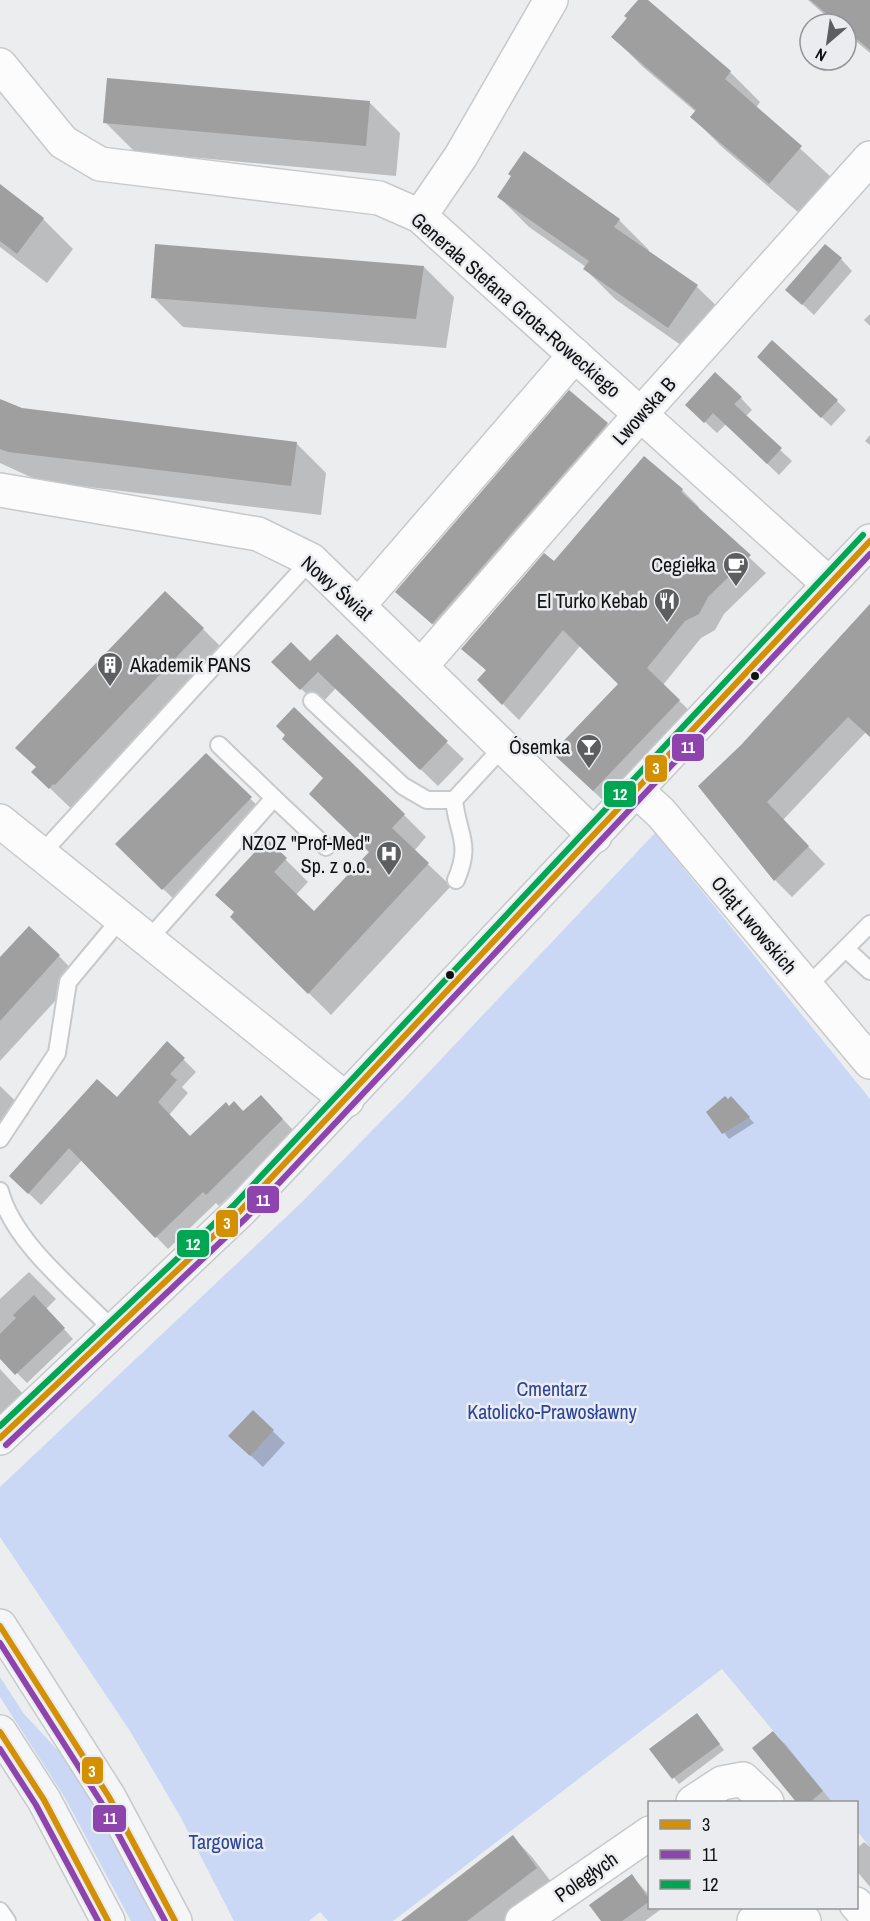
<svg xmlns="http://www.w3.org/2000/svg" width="870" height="1921" font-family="'Archivo Narrow',sans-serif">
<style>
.green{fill:#cad8f5}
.shadow{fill:#0003}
.building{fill:#9f9fa0}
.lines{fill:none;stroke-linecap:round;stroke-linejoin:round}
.lane-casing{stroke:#c8c9cb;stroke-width:20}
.street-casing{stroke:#c8c9cb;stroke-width:36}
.secondary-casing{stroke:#c8c9cb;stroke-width:36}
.lane{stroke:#fcfcfd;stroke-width:16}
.street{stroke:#fcfcfd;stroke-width:33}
.secondary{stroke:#f5f6f8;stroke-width:33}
.bus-1-casing{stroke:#eaecf0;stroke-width:10}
.bus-2-casing{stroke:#eaecf0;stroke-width:10}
.bus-3-casing{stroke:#eaecf0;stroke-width:10}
.bus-1{stroke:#d49003;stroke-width:6}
.bus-2{stroke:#8e44ad;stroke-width:6}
.bus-3{stroke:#00a651;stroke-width:6}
.bus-dot{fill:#101112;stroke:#eaecf0;stroke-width:2}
.labels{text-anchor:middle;stroke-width:5;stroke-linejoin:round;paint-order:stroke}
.street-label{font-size:20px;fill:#101112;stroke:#eaecf0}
.poi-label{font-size:20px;fill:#101112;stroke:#eaecf0;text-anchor:end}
.park-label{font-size:20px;fill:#2a4599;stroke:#eaecf0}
.line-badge{stroke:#eaecf0;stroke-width:2}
.badge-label{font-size:16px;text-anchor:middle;font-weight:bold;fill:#fff}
</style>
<rect width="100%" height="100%" fill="#ebedef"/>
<g class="green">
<path d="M655 833 870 1099V1847L857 1831 856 1802H832L722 1669 393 1921H328L320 1912 309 1921H234L180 1816 130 1731 0 1537V1487L301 1203 411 1091Z"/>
<path d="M0 1677 24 1714 65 1758 85 1785 158 1921H131L64 1796 0 1697Z"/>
</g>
<g class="shadow">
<path d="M640 0H646L730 72 760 102 756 108 831 177 799 213 722 147 692 117 696 112 643 67 613 37Z"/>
<path d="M808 0H870V53L846 33V24H835Z"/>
<path d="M370 103 400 133 396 176 135 152 105 122Z"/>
<path d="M0 186 43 219 73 249 47 283 0 247Z"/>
<path d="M499 197 619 220 649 250 647 252 697 287 727 316 698 357 615 299 585 269 586 267 529 227Z"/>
<path d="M841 259 852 271 814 315 799 301Z"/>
<path d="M424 267 454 297 446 348 183 327 153 297Z"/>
<path d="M870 314V326L864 320Z"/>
<path d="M768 366 837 401 846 410 831 426Z"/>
<path d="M741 398 752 410 745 417 792 461 779 475 726 424 717 433 687 405Z"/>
<path d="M0 400 21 409 296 443 326 473 321 515 39 481 0 463Z"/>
<path d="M607 424 624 442 451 641 397 592Z"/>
<path d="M870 435V445L865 441Z"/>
<path d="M682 490 699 507 697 509 766 573 724 614 715 630 701 638 663 685 696 717 610 807 571 770 620 684 580 646 519 720 479 680 487 671 463 649 554 563Z"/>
<path d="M870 604V736L866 732 783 820 825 864 792 897 775 880 700 786 742 746Z"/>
<path d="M203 629 233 659 86 814 80 817 33 772Z"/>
<path d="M310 663 446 742 464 759 438 786 336 688 319 706 291 679Z"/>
<path d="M206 755 268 816 181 906 135 862Z"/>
<path d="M404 815 426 837 414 851 451 886 331 1015 232 917 267 841 308 882 296 895 314 913 371 852 333 817Z"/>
<path d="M59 956 78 976 0 1061V959Z"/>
<path d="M167 1043 196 1072 182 1087 188 1093 169 1115 190 1137 230 1108 243 1113 273 1109 295 1132 219 1206 216 1203 168 1249 82 1160 41 1205 23 1188 117 1099Z"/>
<path d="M0 1086 29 1114 0 1146Z"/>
<path d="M728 1101 736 1103 754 1123 729 1139 708 1112Z"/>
<path d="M29 1272 56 1299 46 1309 73 1339 27 1383 0 1356V1299Z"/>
<path d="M0 1369 24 1395 0 1416Z"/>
<path d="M253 1412 285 1443 263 1467 230 1436Z"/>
<path d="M702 1721 724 1750 679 1784 651 1749Z"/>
<path d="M773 1733 785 1744 832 1802H799Z"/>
<path d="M513 1837 532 1857 556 1888 512 1921H403Z"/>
<path d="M864 1842 870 1847V1887L856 1870V1849Z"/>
<path d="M632 1876 650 1896V1908L660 1910 645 1921H602Z"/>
</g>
<g class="building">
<path d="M638 0H648L731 71 725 79 802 146 769 184 690 117 696 110 611 37 627 18 624 16Z"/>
<path d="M810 0H870V50L846 30V24H839Z"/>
<path d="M107 78 370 101 366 146 103 123Z"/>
<path d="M524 151 620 219 614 227 698 285 668 328 583 269 589 261 497 197 511 176 508 174Z"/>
<path d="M0 184 44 218 17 254 0 241Z"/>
<path d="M155 244 424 266 416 319 151 298Z"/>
<path d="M825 244 842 258 802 305 785 290Z"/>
<path d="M772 340 838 400 821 418 757 357Z"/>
<path d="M715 372 742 397 734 404 782 448 767 464 713 413 704 423 685 405Z"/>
<path d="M569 390 608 423 432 624 395 592Z"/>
<path d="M0 399 22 408 297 442 291 486 8 452 0 449Z"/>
<path d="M644 456 683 489 681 492 751 555 708 597 699 614 685 621 647 668 680 700 593 791 552 753 618 684 563 630 502 705 477 680 486 670 461 649 544 553 554 561Z"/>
<path d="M165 591 204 628 55 785 53 784 49 789 31 772 36 767 15 748Z"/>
<path d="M870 604V737L848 717 767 802 809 846 774 881 698 786 741 745Z"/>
<path d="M337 634 448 741 420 770 318 672 300 690 271 662 291 642 310 661Z"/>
<path d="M294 707 405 814 392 828 429 863 308 994 230 917 234 912 215 895 267 839 287 858 274 872 314 911 369 852 309 794 323 778 282 739 285 735 276 726Z"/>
<path d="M206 753 252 797 162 890 115 844Z"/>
<path d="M29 926 60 955 0 1021V957Z"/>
<path d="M167 1041 185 1058 170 1074 177 1080 158 1102 190 1136 226 1102 229 1106 234 1101 243 1111 261 1095 283 1119 206 1195 203 1192 155 1238 69 1148 28 1194 9 1176 97 1079 117 1097Z"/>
<path d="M725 1096 728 1099 731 1096 750 1117 722 1134 706 1112Z"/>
<path d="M34 1295 65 1328 15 1375 0 1359V1334L16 1318 13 1315Z"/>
<path d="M253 1410 274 1430 250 1456 228 1436Z"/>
<path d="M697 1713 720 1744 672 1779 649 1749Z"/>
<path d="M773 1731 823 1791 809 1803H797L752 1748Z"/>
<path d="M513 1835 537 1868 467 1921H401Z"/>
<path d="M632 1874 650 1901 622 1921H601L589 1905Z"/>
</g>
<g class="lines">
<defs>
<g id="lane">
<path d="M312 701 403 786 427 800H454"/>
<path d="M219 745 274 798"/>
<path d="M42 853 311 560"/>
<path d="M456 880C472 843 458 836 454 800L503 747"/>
<path d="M149 939 274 798 326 847"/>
<path d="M847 950 870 971"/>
<path d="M807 987 870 924"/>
<path d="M0 1139 57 1053 68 982 122 917"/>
<path d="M0 1191C14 1244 76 1291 113 1330"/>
<path d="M0 1911 7 1921"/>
</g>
<g id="street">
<path d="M0 65 63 142 100 164 379 198 420 216 829 584"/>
<path d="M420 216 461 156 551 0"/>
<path d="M0 490 258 534 311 560 595 836"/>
<path d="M359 605 575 355"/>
<path d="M421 666 631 425 870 158"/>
<path d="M636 790 661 813 870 1062"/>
<path d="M0 821 347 1100"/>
<path d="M693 1802 722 1783 743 1779 767 1802"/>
<path d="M856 1904 870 1920"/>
<path d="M795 1908 804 1921"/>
<path d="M522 1921 650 1833"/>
<path d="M754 1921 774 1908"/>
</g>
<g id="secondary">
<path d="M0 1438 240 1211 870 541"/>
<path d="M0 1626 109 1797 175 1921"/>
<path d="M0 1732 44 1800 108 1921"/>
</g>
</defs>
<use href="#lane" class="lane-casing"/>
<use href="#street" class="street-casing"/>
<use href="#secondary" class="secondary-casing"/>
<use href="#lane" class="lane"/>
<use href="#street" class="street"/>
<use href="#secondary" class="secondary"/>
<defs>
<g id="bus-1">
<path d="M0 1438 240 1211 870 541"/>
<path d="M0 1626 109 1797 175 1921"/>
<path d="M0 1732 44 1800 108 1921"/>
</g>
<g id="bus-2">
<path d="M6 1445 247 1217 870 554"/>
<path d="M0 1643 101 1802 165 1921"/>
<path d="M0 1749 36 1805 98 1921"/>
</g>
<path id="bus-3" d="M0 1426 234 1205 863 535"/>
</defs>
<use href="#bus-1" class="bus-1-casing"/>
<use href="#bus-2" class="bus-2-casing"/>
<use href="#bus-3" class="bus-3-casing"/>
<use href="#bus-1" class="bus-1"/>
<use href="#bus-2" class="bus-2"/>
<use href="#bus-3" class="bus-3"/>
</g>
<defs>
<symbol id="cafe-pin" viewBox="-11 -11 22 30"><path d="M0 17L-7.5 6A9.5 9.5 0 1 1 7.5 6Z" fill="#5d5e5f" stroke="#eaecf0"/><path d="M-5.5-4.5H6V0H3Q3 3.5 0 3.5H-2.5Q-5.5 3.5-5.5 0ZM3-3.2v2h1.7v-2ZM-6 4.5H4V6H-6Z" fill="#fff"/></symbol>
<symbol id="restaurant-pin" viewBox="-11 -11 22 30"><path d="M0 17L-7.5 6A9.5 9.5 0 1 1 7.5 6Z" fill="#5d5e5f" stroke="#eaecf0"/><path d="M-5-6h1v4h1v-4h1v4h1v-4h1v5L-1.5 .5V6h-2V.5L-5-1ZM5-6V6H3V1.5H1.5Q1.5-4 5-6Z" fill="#fff"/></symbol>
<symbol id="building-pin" viewBox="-11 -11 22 30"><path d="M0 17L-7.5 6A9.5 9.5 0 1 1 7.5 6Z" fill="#5d5e5f" stroke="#eaecf0"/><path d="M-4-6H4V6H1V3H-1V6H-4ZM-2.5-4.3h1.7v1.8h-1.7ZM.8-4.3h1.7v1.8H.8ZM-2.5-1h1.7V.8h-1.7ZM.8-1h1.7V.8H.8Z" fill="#fff"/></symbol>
<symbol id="bar-pin" viewBox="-11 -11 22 30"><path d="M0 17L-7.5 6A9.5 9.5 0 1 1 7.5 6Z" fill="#5d5e5f" stroke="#eaecf0"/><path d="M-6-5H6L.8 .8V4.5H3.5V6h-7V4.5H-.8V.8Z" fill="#fff"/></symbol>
<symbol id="hospital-pin" viewBox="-11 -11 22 30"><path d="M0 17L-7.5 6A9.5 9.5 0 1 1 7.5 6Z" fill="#5d5e5f" stroke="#eaecf0"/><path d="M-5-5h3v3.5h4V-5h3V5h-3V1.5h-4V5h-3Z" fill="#fff"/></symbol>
</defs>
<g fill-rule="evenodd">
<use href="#cafe-pin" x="721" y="550" width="30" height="40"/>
<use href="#restaurant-pin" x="652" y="586" width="30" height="40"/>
<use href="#building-pin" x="95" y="650" width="30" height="40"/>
<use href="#bar-pin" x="574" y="732" width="30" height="40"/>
<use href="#hospital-pin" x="374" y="839" width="30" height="40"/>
</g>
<g class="bus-dot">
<circle cx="755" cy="676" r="5"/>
<circle cx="450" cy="975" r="5"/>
</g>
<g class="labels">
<g class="street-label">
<text transform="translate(516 305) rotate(41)" y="7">Generała Stefana Grota-Roweckiego</text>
<text transform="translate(644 411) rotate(-48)" y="7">Lwowska B</text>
<text transform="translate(337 588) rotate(41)" y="7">Nowy Świat</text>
<text transform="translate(754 925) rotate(50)" y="7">Orląt Lwowskich</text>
<text transform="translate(586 1877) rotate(-35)" y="7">Poległych</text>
</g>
<g class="poi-label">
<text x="716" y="572">Cegiełka</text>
<text x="648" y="608">El Turko Kebab</text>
<text x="130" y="672" text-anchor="start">Akademik PANS</text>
<text x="570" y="754">Ósemka</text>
<text x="370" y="850">NZOZ "Prof-Med"<tspan x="370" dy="23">Sp. z o.o.</tspan></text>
</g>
<g class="park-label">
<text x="552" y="1396">Cmentarz<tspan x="552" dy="23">Katolicko-Prawosławny</tspan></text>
<text x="226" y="1849">Targowica</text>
</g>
</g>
<g class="line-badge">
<rect x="671" y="733" width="34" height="29" rx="6" fill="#8e44ad"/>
<rect x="644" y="754" width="24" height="29" rx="6" fill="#d49003"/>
<rect x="603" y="780" width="34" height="28" rx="6" fill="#00a651"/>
<rect x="246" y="1185" width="34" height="29" rx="6" fill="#8e44ad"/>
<rect x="215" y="1209" width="24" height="29" rx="6" fill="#d49003"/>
<rect x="176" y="1229" width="34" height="29" rx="6" fill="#00a651"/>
<rect x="81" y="1756" width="23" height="29" rx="6" fill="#d49003"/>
<rect x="92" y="1804" width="35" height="29" rx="6" fill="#8e44ad"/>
</g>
<g class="badge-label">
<text x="688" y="753">11</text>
<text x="656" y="774">3</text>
<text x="620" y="800">12</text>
<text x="263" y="1206">11</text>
<text x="227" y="1229">3</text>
<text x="193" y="1250">12</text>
<text x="92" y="1777">3</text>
<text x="110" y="1824">11</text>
</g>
<rect x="648" y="1801" width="210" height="108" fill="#eaecf0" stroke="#939497" stroke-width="1.5"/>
<rect x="660" y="1820" width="30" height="9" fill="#d49003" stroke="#939497" stroke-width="1.5"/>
<text x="702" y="1831" font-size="18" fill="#101112">3</text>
<rect x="660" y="1850" width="30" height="9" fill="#8e44ad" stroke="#939497" stroke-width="1.5"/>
<text x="702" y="1861" font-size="18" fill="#101112">11</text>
<rect x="660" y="1880" width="30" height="9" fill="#00a651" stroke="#939497" stroke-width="1.5"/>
<text x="702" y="1891" font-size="18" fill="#101112">12</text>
<g transform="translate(828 42) rotate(209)"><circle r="28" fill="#eaecf0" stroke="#939497" stroke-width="1.5"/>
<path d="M0-4.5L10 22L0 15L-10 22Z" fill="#5d5e5f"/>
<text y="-9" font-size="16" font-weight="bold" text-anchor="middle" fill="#101112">N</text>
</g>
</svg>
